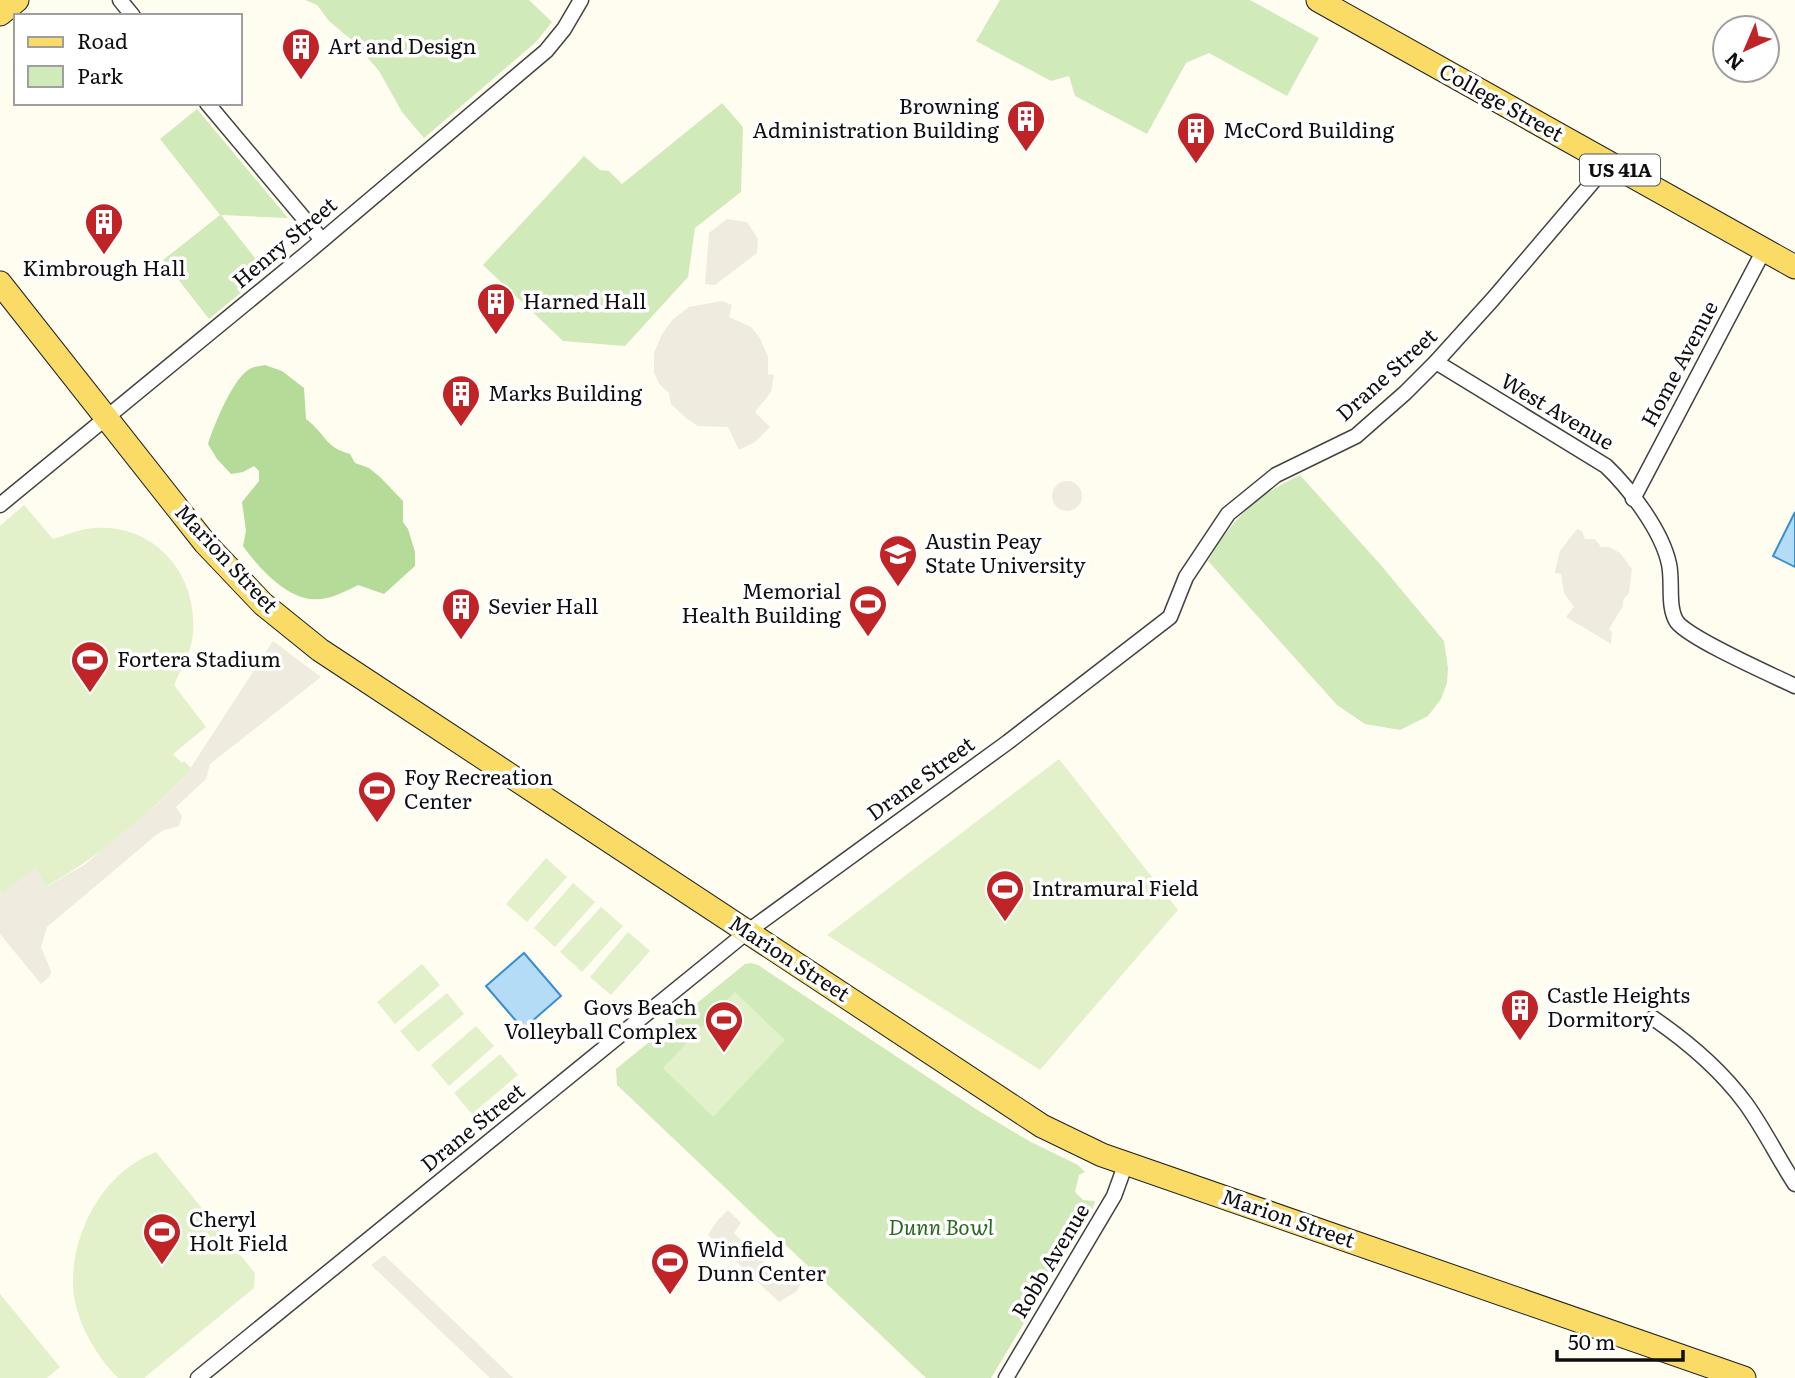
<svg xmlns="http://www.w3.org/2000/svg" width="1795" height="1378" font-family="Literata,serif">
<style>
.green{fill:#d1eab9}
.forest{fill:#b4db98}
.pitch{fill:#e3f1cb}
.plaza{fill:#efecdf}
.water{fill:#b4dcf7;stroke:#3a8ecf;stroke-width:2}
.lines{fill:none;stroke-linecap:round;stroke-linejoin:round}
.minor-casing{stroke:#424242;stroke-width:17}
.primary-casing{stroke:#202020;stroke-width:25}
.minor{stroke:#fff;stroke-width:14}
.primary{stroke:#f9db66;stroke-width:23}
.labels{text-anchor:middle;stroke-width:7;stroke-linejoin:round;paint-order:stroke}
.shield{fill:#fff;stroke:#575757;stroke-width:2}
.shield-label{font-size:19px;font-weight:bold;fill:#0f0f0f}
.poi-label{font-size:21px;fill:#0f0f0f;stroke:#fff;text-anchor:start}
.street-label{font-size:21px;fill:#0f0f0f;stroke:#fff}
.park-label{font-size:21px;font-style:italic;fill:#2a681e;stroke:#fff}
</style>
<rect width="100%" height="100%" fill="#fffdf0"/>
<g class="green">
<path d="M305 0H529L552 22 536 42 424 138 402 112 379 71 354 42 329 21 317 5Z"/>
<path d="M1000 0H1250L1319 38 1287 96 1209 53 1186 63 1147 134 1075 96 1069 76 1051 81 976 41Z"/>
<path d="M722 103 743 127 741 192 695 228 688 277 625 346 563 341 483 265 584 156 600 170 609 171 622 184Z"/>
<path d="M197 109 288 218 221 215 266 272 209 319 163 260 220 215 160 139Z"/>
<path d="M1300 475 1379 563 1444 641 1448 668 1447 683 1441 699 1428 716 1400 730 1365 724 1337 705 1208 561C1231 520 1257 495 1300 475Z"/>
<path d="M751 963 758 965 979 1111 1029 1141 1078 1165 1085 1172 1079 1175 1075 1192 1083 1200 1095 1201 1093 1208 991 1378H926L617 1085 616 1069 745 964Z"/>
</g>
<path class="forest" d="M265 365 282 371 304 388 306 419C326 434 324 447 350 454L355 463 369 468 380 477 403 501V522L408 529 415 552V566L384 594 358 585C344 592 328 601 311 599 284 596 258 567 243 546L246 531 242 502 259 481V471L254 466 243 472 231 474 217 459 208 444C214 425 232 381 248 370 252 367 260 366 265 365Z"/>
<g class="pitch">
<path d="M24 505 53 539C66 535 80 529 94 528 158 523 202 580 192 641 189 656 180 671 174 685L206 727 173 754 182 763 184 761 191 768 186 775C141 821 102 855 45 887L41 879 3 895 0 892V526Z"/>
<path d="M1059 759 1178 910 1040 1070 827 935Z"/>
<path d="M546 858 567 877 527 922 506 904Z"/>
<path d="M573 883 595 902 555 947 534 928Z"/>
<path d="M601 907 623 926 582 972 560 952Z"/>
<path d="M628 932 650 951 611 995 590 977Z"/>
<path d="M422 964 440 985 395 1024 377 1002Z"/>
<path d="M735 992 785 1040 713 1117 663 1068Z"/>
<path d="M447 993 464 1014 418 1052 400 1031Z"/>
<path d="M476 1026 494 1046 449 1086 431 1065Z"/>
<path d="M500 1054 518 1075 472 1114 454 1093Z"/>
<path d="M156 1152 255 1273 254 1288 144 1378H118C95 1355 75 1320 73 1287 71 1232 103 1172 156 1152Z"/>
<path d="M0 1294 60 1367 47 1378H0Z"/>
</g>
<g class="plaza">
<path d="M727 219 747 222 758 239 757 253 715 285 705 284 709 233Z"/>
<path d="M722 301 732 305 729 317 751 327 760 338 768 357V374L774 375 771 392 755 412 770 427 755 442 739 450 728 427 698 426 687 419 671 404 669 393 660 385 654 373V353L662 334 673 319 689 307Z"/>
<circle cx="1067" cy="496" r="15"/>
<path d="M1577 529 1582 531 1585 539H1595L1601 547H1609L1620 553 1632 569 1629 593 1623 600V606L1609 629 1612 632 1611 644 1566 617 1574 607 1564 593 1561 574 1555 573V571L1560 551Z"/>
<path d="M273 641 321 677 210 764 206 779 176 807 182 816 179 826 164 830 155 836 47 927 41 947 51 971 50 976 41 984 0 934V892L3 894 36 867 46 887 84 865 155 806 186 775Z"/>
<path d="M728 1210 741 1223 734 1233 778 1276 790 1268 803 1280 797 1291 779 1302 708 1235 717 1221Z"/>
<path d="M384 1255 475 1341 513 1378H490L371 1265Z"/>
</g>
<g class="water">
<path d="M1795 512V567L1773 556Z"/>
<path d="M524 953 561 996 523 1029 486 986Z"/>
</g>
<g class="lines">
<defs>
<g id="minor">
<path d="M120 0 133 16"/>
<path d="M207 103 322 240"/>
<path d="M1436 362 1606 466C1630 489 1662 531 1669 564 1673 582 1667 607 1677 622 1690 639 1772 675 1795 686"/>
<path d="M1633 499 1764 250"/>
<path d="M0 505 307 253 546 51 564 29 581 0"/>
<path d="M1653 1018C1688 1042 1721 1070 1746 1104 1764 1129 1778 1158 1795 1184"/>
<path d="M198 1378 747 932 1008 742 1170 617 1186 577 1228 514 1276 475 1356 436 1405 393 1436 362 1493 299 1608 164"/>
<path d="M1006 1378 1114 1196 1126 1163"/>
</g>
<g id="primary">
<path d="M1318 0 1795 267"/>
<path d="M0 14 17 0"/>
<path d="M0 283 205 543 263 604 320 650 1042 1126 1102 1155 1744 1378"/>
</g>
</defs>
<use href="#minor" class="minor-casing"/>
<use href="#primary" class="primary-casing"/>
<use href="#minor" class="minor"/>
<use href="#primary" class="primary"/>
</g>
<defs>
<symbol id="building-pin" viewBox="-11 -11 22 30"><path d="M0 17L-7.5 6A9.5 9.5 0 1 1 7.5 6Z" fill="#c12426" stroke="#fff"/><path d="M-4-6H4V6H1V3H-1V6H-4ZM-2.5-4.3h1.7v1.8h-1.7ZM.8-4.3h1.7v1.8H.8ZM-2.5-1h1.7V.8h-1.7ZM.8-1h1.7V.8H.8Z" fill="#fff"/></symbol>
<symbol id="university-pin" viewBox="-11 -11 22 30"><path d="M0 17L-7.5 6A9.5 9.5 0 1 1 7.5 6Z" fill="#c12426" stroke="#fff"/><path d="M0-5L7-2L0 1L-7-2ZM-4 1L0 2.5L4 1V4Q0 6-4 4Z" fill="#fff"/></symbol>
<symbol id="stadium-pin" viewBox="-11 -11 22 30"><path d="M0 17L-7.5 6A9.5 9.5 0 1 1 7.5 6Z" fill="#c12426" stroke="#fff"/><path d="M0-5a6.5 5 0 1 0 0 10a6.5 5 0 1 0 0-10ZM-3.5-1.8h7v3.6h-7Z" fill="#fff"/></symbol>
</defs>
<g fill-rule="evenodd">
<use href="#building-pin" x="279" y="25" width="44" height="60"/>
<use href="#building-pin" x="1004" y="97" width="44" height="60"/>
<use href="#building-pin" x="1174" y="109" width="44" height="60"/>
<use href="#building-pin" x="82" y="200" width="44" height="60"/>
<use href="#building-pin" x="474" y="280" width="44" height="60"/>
<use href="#building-pin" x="439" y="372" width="44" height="60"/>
<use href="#university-pin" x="876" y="532" width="44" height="60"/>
<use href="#stadium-pin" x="846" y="582" width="44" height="60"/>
<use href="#building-pin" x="439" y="585" width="44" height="60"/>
<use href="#stadium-pin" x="68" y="638" width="44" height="60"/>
<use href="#stadium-pin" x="355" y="768" width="44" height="60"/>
<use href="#stadium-pin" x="983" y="867" width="44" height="60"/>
<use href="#building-pin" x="1498" y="986" width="44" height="60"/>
<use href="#stadium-pin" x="702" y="998" width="44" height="60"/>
<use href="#stadium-pin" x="140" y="1210" width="44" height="60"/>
<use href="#stadium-pin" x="648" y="1240" width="44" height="60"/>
</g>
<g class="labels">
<rect class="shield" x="1580" y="154.5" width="80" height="31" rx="5"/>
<g class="shield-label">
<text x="1620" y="177">US 41A</text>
</g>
<g class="poi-label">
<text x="328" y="54">Art and Design</text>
<text x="999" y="114" text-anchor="end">Browning<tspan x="999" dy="24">Administration Building</tspan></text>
<text x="1223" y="138">McCord Building</text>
<text x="104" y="276" text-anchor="middle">Kimbrough Hall</text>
<text x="523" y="309">Harned Hall</text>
<text x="488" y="401">Marks Building</text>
<text x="925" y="549">Austin Peay<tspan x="925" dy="24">State University</tspan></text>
<text x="841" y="599" text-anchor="end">Memorial<tspan x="841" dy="24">Health Building</tspan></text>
<text x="488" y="614">Sevier Hall</text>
<text x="117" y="667">Fortera Stadium</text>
<text x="404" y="785">Foy Recreation<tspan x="404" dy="24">Center</tspan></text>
<text x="1032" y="896">Intramural Field</text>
<text x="1547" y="1003">Castle Heights<tspan x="1547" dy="24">Dormitory</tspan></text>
<text x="697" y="1015" text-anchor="end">Govs Beach<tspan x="697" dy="24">Volleyball Complex</tspan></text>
<text x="189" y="1227">Cheryl<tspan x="189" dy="24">Holt Field</tspan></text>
<text x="697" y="1257">Winfield<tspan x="697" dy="24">Dunn Center</tspan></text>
</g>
<g class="street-label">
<text transform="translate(1501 103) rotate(29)" y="7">College Street</text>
<text transform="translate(285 243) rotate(-40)" y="7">Henry Street</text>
<text transform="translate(1680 364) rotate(-62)" y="7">Home Avenue</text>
<text transform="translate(1387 375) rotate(-42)" y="7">Drane Street</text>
<text transform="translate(1557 412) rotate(31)" y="7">West Avenue</text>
<text transform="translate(226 559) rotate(47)" y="7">Marion Street</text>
<text transform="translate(921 779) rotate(-36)" y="7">Drane Street</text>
<text transform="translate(789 959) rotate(33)" y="7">Marion Street</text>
<text transform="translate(473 1128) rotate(-39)" y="7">Drane Street</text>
<text transform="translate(1288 1219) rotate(19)" y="7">Marion Street</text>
<text transform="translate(1051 1261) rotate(-59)" y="7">Robb Avenue</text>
</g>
<g class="park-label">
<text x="941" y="1235">Dunn Bowl</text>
</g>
</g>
<rect x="14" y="14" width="228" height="91" fill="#ffffff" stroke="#9f9f9f" stroke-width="2"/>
<rect x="28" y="37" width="35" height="10" fill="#f9db66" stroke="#9f9f9f" stroke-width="2"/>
<text x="77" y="49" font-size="21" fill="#0f0f0f">Road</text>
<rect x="28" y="66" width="35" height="21" fill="#d1eab9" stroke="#9f9f9f" stroke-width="2"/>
<text x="77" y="84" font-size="21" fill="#0f0f0f">Park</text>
<g transform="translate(1746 49) rotate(224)"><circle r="33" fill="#ffffff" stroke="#9f9f9f" stroke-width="2"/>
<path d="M0-5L12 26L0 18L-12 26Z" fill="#c12426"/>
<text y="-10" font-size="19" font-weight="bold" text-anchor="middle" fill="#0f0f0f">N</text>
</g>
<path d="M1557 1350v10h126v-10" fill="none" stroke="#0f0f0f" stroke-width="3.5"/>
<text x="1568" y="1350" font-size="21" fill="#0f0f0f" stroke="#ffffff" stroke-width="5" paint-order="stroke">50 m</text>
</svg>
